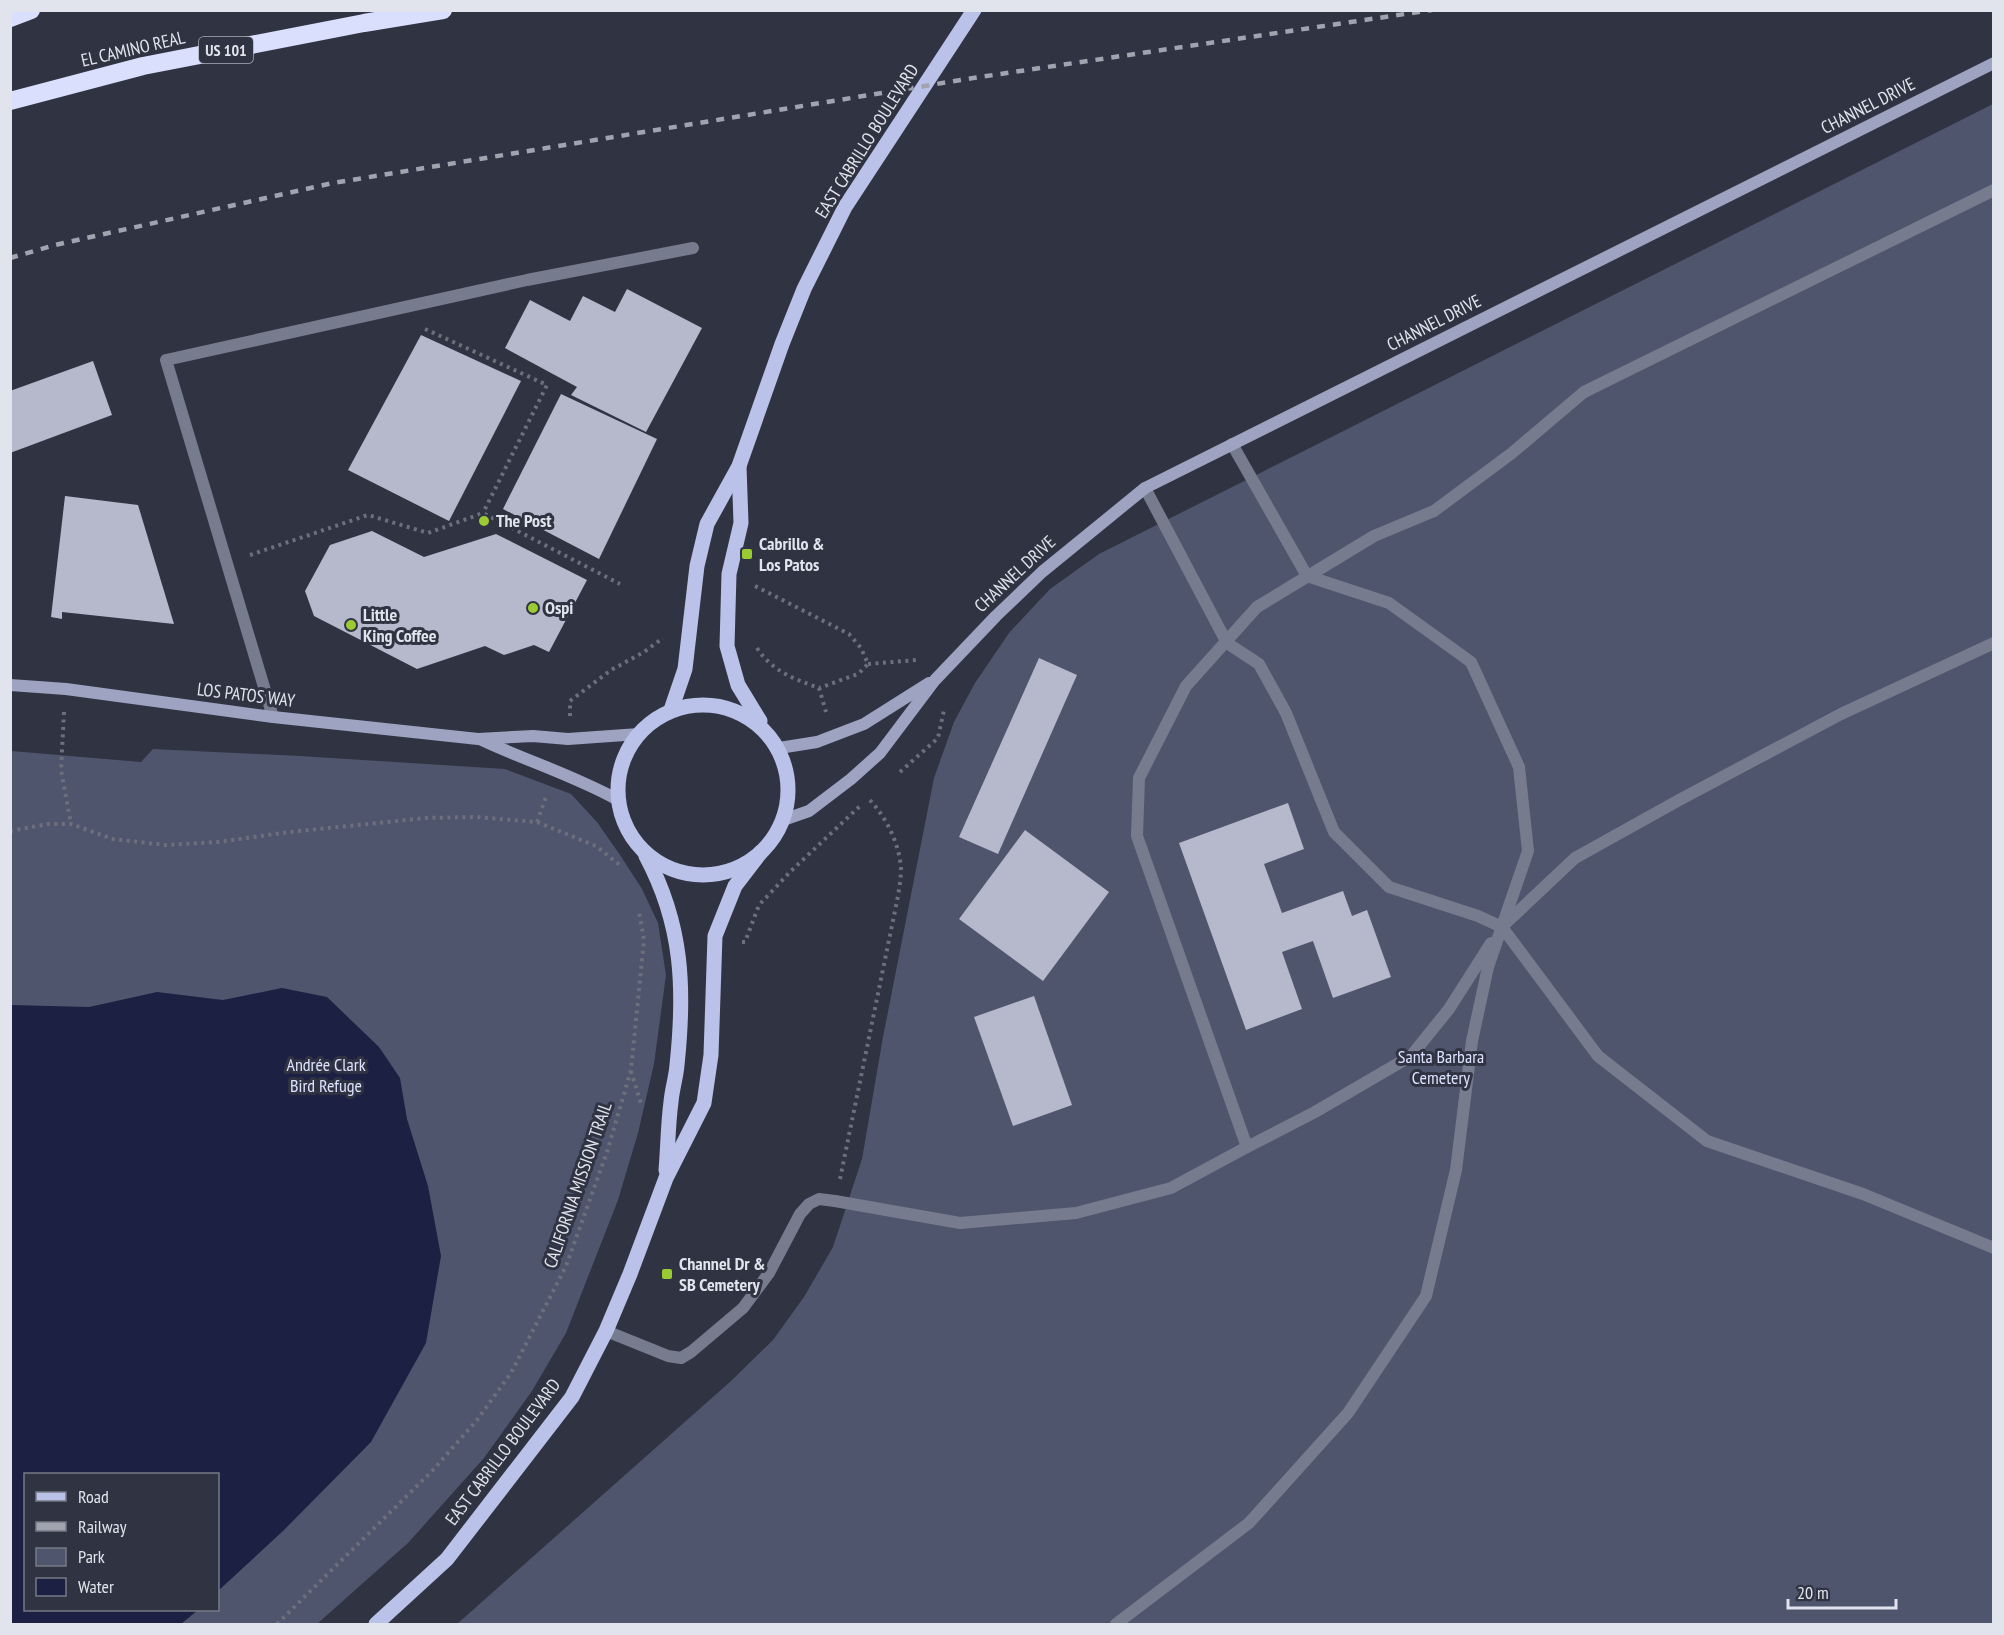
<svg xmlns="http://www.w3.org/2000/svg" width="2004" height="1635" viewBox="0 0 2004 1635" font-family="'PT Sans Narrow',sans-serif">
	<rect width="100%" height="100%" fill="#303342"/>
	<!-- green -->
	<g fill="#50556e" fill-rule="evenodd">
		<path d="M 1993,104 L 1993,1624 L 457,1624 L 731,1381 L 773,1340 L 804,1297 L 833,1247 L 862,1159 L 883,1037 L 934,778 L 954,722 L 975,683 L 1009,633 L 1050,589 L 1099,554 Z"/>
		<path d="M 153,749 L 300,756 L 505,769 L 571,794 L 597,822 L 620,855 L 642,889 L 658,923 L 666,975 L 654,1064 L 638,1133 L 618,1200 L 566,1333 L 532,1391 L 484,1458 L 408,1543 L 317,1624 L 11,1624 L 10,822 L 12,821 L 11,816 L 11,751 L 141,762 ZM 26,1474 L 218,1474 L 218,1610 L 26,1610 Z"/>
	</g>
	<!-- water -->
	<path fill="#1c2043" d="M 282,988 L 327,997 L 379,1047 L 400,1078 L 407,1119 L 428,1186 L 441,1256 L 426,1343 L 371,1442 L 283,1531 L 218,1591 L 218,1474 L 26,1474 L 26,1610 L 198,1610 L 181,1624 L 11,1624 L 11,1005 L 89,1007 L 157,992 L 223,1000 Z"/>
	<!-- building -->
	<g fill="#b5b9cb">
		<path d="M 627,289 L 702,328 L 646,432 L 571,395 L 577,387 L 505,348 L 530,300 L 570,321 L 583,296 L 615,312 Z"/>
		<path d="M 421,335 L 521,381 L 449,521 L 348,470 Z"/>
		<path d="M 93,361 L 112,415 L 10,453 L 10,391 Z"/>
		<path d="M 561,394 L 657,439 L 599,559 L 503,509 Z"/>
		<path d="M 65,496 L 138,505 L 174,624 L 62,612 L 62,619 L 51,617 Z"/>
		<path d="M 372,531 L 424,557 L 496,534 L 587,580 L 549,652 L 534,645 L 504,655 L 485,646 L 417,669 L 314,616 L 305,591 L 330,545 Z"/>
		<path d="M 1039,658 L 1077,675 L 998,854 L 959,837 Z"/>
		<path d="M 1288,803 L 1304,849 L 1264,864 L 1282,913 L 1343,891 L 1352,916 L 1367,910 L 1391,977 L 1333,998 L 1313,941 L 1282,952 L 1302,1009 L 1246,1030 L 1179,843 Z"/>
		<path d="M 1025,830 L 1109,892 L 1043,981 L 959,919 Z"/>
		<path d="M 1034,996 L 1072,1105 L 1013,1126 L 974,1017 Z"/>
	</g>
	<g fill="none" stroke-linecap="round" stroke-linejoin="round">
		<!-- path -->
		<g stroke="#6d6f7c" stroke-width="4" stroke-dasharray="3 4.5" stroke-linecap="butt">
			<path d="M 425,329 L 547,385 L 483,513"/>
			<path d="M 250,555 L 368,515 L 428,533 L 483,513 L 620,584"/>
			<path d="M 755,586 L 849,634 L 861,648 L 868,664 L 858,674 L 819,688"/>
			<path d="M 757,648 C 772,671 794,679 819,688 L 826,712"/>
			<path d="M 868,664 L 916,660"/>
			<path d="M 64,712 L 61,770 L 71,824"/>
			<path d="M 570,716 L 570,701 L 611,670 L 644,652 L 663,638"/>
			<path d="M 900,772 L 938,738 L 944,710"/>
			<path d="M 537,822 L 547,794"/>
			<path d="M 10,831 L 48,824 L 71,824 L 113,839 L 165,845 L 218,842 L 290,832 L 426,818 L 477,817 L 537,822 L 596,846 L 621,866"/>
			<path d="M 742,942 L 745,942 L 759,905 L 791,871 L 860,806"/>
			<path d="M 631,1071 L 642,1107"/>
			<path d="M 840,1179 L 897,901 C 899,890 901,879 901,868 C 899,842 885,815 867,797"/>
			<path d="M 277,1624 L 433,1470 L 477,1420 L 511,1373 L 566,1266 L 607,1152 L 631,1070 L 644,940 L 639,912"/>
		</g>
		<!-- lane -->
		<g stroke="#777b8e" stroke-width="12">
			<path d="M 1145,488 L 1227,643 L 1259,664 L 1286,713 L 1334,832 L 1389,887 L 1478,916 L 1502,927 L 1598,1056 L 1707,1141 L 1863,1194 L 1994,1248"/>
			<path d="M 273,717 L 166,360 L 527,280 L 693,248"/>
			<path d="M 1505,924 L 1575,858 L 1681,799 L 1841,714 L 1994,643"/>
			<path d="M 1247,1147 L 1315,1112 L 1411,1056 L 1449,1009 L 1491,943"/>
			<path d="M 835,1201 L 960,1223 L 1076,1213 L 1171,1188 L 1247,1147 L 1137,836 L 1139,778 L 1186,686 L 1257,607 L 1374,536 L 1434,511 L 1512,453 L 1584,392 L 1994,190"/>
			<path d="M 1116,1624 L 1249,1523 L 1348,1413 L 1426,1296 L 1456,1170 L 1472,1041 L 1488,967 L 1528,851 L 1519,767 L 1471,662 L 1389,603 L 1307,576 L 1232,444"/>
		</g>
		<!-- street -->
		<path stroke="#777b8e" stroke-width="12" d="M 606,1331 L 668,1356 L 681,1358 L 691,1352 L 743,1308 L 769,1273 L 800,1214 L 809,1204 L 819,1199 L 835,1201"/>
		<!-- secondary -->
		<g stroke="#9da3c1" stroke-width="12">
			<path d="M 10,685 L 66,689 L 273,717 L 478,739 L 533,736 L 568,739 L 639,734"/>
			<path d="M 482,740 C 527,761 575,776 618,800"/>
			<path d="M 779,748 L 817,742 L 864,724 L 929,683"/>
			<path d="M 783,820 L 809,811 L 851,779 L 880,753 L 935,680 L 996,616 L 1042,572 L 1145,488 L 1994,63"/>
		</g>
		<!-- primary -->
		<g stroke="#bac2e9" stroke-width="15">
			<path d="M 739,466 L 741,523 L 729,574 L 727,646 L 738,685 L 760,721"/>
			<circle cx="703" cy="790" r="85"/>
			<path d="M 671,710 L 685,669 L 697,566 L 707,524 L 739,466 L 782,344 L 804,289 L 845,207 L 974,10"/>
			<path d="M 646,856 C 683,925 685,989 677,1065 C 676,1078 672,1089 671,1102 C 668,1124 668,1147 666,1170"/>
			<path d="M 376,1624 L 447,1559 L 572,1397 L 606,1331 L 630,1274 L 666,1178 L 704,1103 L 711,1055 L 715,936 L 735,886 L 761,852"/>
		</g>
		<!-- highway -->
		<g stroke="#d9dffc" stroke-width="18">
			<path d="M 10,18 L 31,10"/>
			<path d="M 10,101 L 143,66 L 364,23 L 443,10"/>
		</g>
		<!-- rail -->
		<path stroke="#a1a4af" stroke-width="4.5" stroke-dasharray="8 8" stroke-linecap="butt" d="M 10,258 L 55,245 L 333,183 L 973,78 L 1432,10"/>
	</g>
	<!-- markers -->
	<g fill="#9bcb32" stroke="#303342" stroke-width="2">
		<circle cx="484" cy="521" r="6"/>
		<rect x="741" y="548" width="12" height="12" rx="3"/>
		<circle cx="533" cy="608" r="6"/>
		<circle cx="351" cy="625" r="6"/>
		<rect x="661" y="1268" width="12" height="12" rx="3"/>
	</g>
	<g text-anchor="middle" stroke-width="6" stroke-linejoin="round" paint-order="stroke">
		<!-- shield labels -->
		<rect fill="#303342" stroke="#adafba" stroke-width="1.5" x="199" y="37" width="54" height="26" rx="4.5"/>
		<g font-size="16" font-weight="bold" fill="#e2e4ed">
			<text x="226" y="56">US 101</text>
		</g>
		<!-- street labels -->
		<g font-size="18" fill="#e2e4ed" stroke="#303342">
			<text transform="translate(133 49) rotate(-13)" y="6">EL CAMINO REAL</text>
			<text transform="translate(1868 106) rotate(-27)" y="6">CHANNEL DRIVE</text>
			<text transform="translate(867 141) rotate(-58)" y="6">EAST CABRILLO BOULEVARD</text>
			<text transform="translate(1434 323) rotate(-27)" y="6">CHANNEL DRIVE</text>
			<text transform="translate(1015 574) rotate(-43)" y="6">CHANNEL DRIVE</text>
			<text transform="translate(246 695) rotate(7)" y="6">LOS PATOS WAY</text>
			<text transform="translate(578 1185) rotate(-71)" y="6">CALIFORNIA MISSION TRAIL</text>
			<text transform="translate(503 1452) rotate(-53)" y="6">EAST CABRILLO BOULEVARD</text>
		</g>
		<!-- poi labels -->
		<g font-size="18" font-weight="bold" fill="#e2e4ed" stroke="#303342" text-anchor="start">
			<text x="496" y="527">The Post</text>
			<text x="759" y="550">Cabrillo &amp;<tspan x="759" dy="21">Los Patos</tspan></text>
			<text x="545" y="614">Ospi</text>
			<text x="363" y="621">Little<tspan x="363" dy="21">King Coffee</tspan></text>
			<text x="679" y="1270">Channel Dr &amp;<tspan x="679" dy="21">SB Cemetery</tspan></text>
		</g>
		<!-- park labels -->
		<g font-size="18" fill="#dce3fe" stroke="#303342">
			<text x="1441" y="1063">Santa Barbara<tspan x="1441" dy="21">Cemetery</tspan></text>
			<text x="326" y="1071">Andrée Clark<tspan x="326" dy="21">Bird Refuge</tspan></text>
		</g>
	</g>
	<!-- border -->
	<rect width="2004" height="1635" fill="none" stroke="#e2e4ed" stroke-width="24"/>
	<!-- legend -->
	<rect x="24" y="1473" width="195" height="138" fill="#303342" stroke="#777a86" stroke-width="1.5"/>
	<rect x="36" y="1492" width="30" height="9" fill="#bac2e9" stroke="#777a86" stroke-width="1.5"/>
	<text x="78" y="1503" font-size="18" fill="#e2e4ed">Road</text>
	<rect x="36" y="1522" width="30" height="9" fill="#a1a4af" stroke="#777a86" stroke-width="1.5"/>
	<text x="78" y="1533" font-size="18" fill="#e2e4ed">Railway</text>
	<rect x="36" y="1548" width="30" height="18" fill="#50556e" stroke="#777a86" stroke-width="1.5"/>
	<text x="78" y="1563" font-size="18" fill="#e2e4ed">Park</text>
	<rect x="36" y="1578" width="30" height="18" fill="#1c2043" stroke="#777a86" stroke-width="1.5"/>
	<text x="78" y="1593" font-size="18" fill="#e2e4ed">Water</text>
	<!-- scale -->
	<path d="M1788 1599v9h108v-9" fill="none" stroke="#e2e4ed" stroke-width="3"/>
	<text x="1797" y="1599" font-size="18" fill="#e2e4ed" stroke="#303342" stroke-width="4.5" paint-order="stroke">20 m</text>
</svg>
